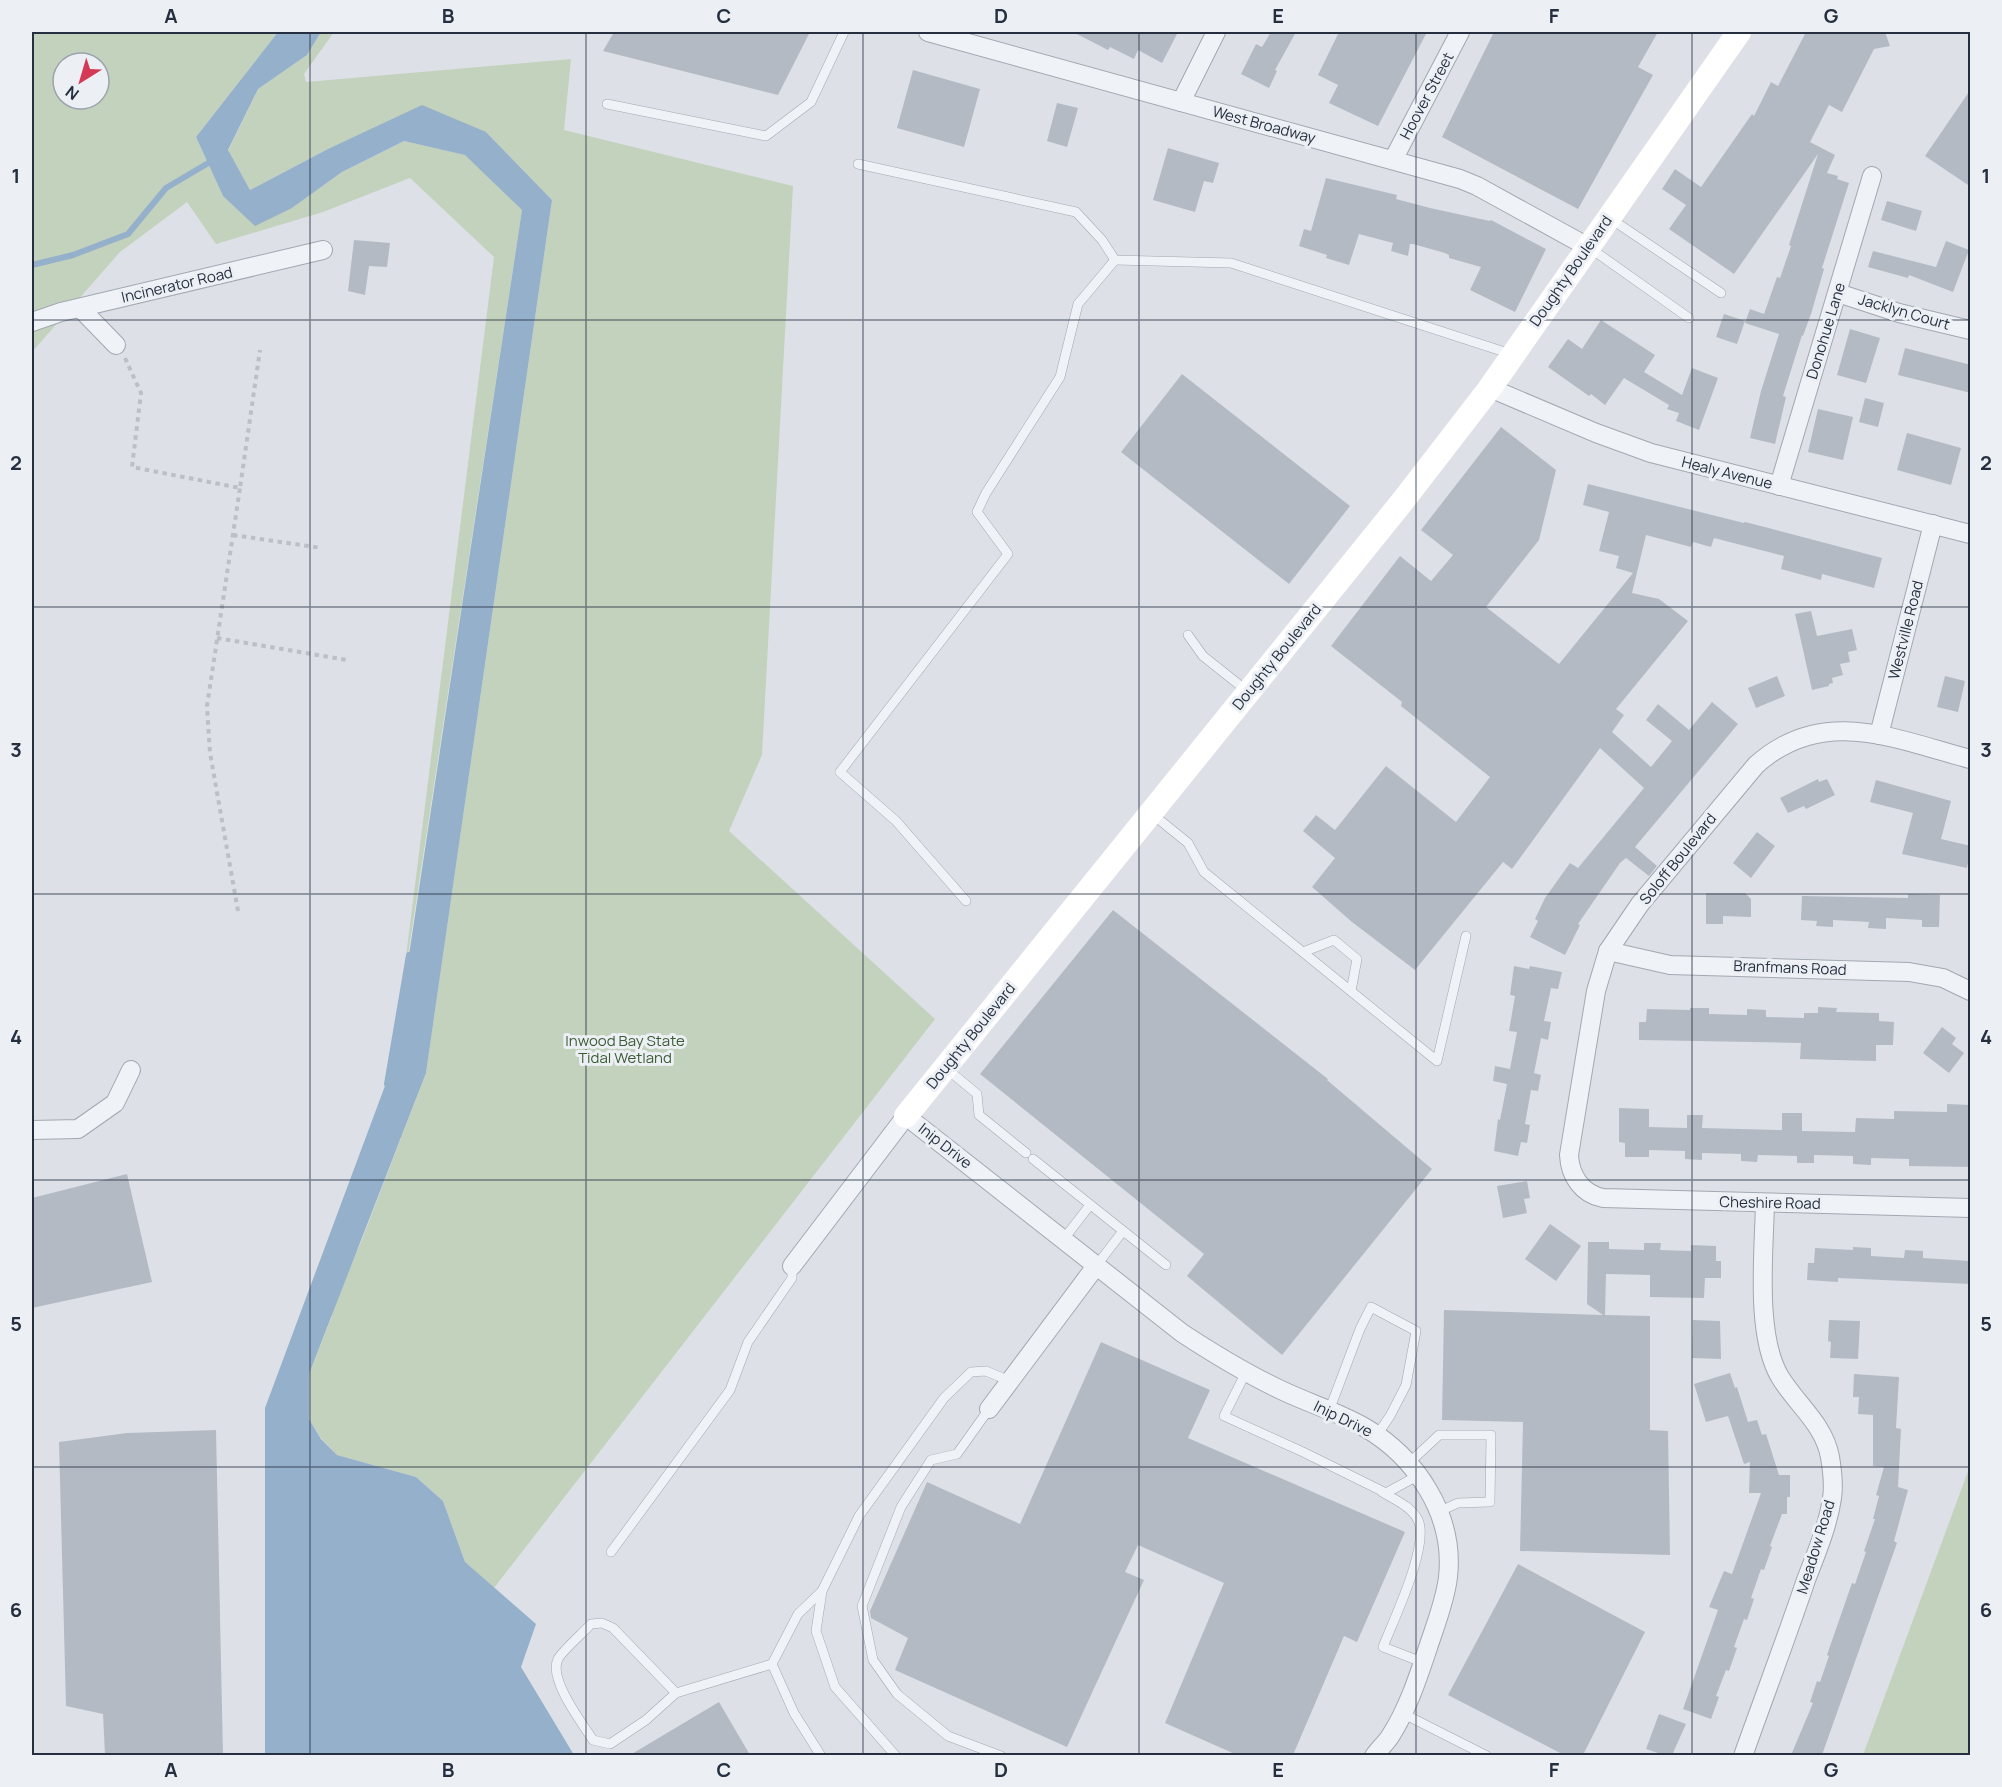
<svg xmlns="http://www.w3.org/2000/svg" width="2002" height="1787" viewBox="0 0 2002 1787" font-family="Manrope,sans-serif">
	<rect width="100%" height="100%" fill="#dde1e7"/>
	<!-- green -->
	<g fill="#c3d2bd" fill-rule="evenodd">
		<path d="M 33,32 L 278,32 L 196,137 L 223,196 L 292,208 L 342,172 L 404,141 L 466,155 L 522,210 L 398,1020 L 494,257 L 410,178 L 323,212 L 216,244 L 187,202 L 120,252 L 32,352 L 32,33 ZM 63,63 L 99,63 L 99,99 L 63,99 Z"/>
		<path d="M 321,32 L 334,32 L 304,74 L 306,82 L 571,59 L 564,130 L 793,186 L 762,755 L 729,831 L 935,1019 L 494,1588 L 465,1562 L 443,1501 L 416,1477 L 337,1455 L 321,1438 L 309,1419 L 309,1374 L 332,1316 L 328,1313 L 361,1242 L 426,1073 L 552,200 L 486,132 L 326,150 L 250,190 L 228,151 L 258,89 L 307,55 Z"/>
		<path d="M 1970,1466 L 1970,1755 L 1863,1755 Z"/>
	</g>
	<!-- water -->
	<path fill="#95b0ca" d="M 278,32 L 321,32 L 307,55 L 258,89 L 228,150 L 250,190 L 326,150 L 422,105 L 486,132 L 552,200 L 426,1073 L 309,1374 L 309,1419 L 321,1439 L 337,1455 L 416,1477 L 443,1501 L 465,1562 L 536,1624 L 521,1667 L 574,1755 L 265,1755 L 265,1408 L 392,1067 L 522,210 L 465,155 L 404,141 L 342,172 L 292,208 L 255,226 L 223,196 L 196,137 Z"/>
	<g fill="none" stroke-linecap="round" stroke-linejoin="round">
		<!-- stream -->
		<g stroke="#95b0ca" stroke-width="6">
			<path d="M 32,265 L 73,255 L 128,234 L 166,188 L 215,159"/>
			<path d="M 387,1084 L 409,955"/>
		</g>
	</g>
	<!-- building -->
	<g fill="#b4bac4">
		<path d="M 614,32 L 810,32 L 778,95 L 603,51 Z"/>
		<path d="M 1073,32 L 1178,32 L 1162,63 L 1138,50 L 1134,59 L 1110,47 L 1108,50 Z"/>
		<path d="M 1271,32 L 1296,32 L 1275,70 L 1277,71 L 1269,88 L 1241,74 L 1256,44 L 1262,47 Z"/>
		<path d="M 1339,32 L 1427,32 L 1378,126 L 1329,103 L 1338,85 L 1318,75 Z"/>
		<path d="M 1494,32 L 1658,32 L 1638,67 L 1653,75 L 1578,209 L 1442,137 Z"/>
		<path d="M 1806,32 L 1885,32 L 1890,46 L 1874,49 L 1842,112 L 1829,105 L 1810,142 L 1835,155 L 1827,173 L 1838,176 L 1837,179 L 1849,183 L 1822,268 L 1824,269 L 1811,314 L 1803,336 L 1802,335 L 1783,396 L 1786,397 L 1775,444 L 1750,438 L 1761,391 L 1779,334 L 1745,323 L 1750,309 L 1764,314 L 1777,277 L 1780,278 L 1791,246 L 1789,245 L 1818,154 L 1734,274 L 1669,229 L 1686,205 L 1662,189 L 1675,169 L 1701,187 L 1752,114 L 1754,116 L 1771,82 L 1778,86 Z"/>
		<path d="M 913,70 L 980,89 L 964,147 L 897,128 Z"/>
		<path d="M 1971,89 L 1971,187 L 1925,156 Z"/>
		<path d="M 1057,103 L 1078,108 L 1067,147 L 1047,141 Z"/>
		<path d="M 1168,148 L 1219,163 L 1213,183 L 1204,181 L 1195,212 L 1153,200 Z"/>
		<path d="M 1326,178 L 1397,195 L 1396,199 L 1430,208 L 1490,221 L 1491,220 L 1546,249 L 1515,312 L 1470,290 L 1481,267 L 1449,258 L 1449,255 L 1445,253 L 1413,244 L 1410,244 L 1408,256 L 1391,251 L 1393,243 L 1359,234 L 1349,265 L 1326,258 L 1327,255 L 1299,246 L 1304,229 L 1311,231 Z"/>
		<path d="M 1887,201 L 1922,211 L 1916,231 L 1881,220 Z"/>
		<path d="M 354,240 L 390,243 L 387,267 L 369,266 L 365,295 L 348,291 Z"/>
		<path d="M 1946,241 L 1969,250 L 1953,292 L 1909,275 L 1908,278 L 1868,267 L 1873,251 L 1936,267 Z"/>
		<path d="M 1724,314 L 1745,321 L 1737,344 L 1716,337 Z"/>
		<path d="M 1601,320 L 1655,355 L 1644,372 L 1682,395 L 1692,368 L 1718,378 L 1699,430 L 1676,421 L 1679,413 L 1667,409 L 1669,405 L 1624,378 L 1605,405 L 1591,394 L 1589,396 L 1548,367 L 1568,339 L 1582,349 Z"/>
		<path d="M 1850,329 L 1880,338 L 1866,383 L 1837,375 Z"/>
		<path d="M 1905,348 L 1971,365 L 1971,393 L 1898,375 Z"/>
		<path d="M 1182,374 L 1350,506 L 1289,584 L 1121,452 Z"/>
		<path d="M 1865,398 L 1884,403 L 1878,427 L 1859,422 Z"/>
		<path d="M 1818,409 L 1853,417 L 1843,460 L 1808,452 Z"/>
		<path d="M 1501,427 L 1556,470 L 1539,540 L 1486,607 L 1559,664 L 1633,573 L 1616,568 L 1619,556 L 1599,551 L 1609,512 L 1583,505 L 1588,484 L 1744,523 L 1745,522 L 1757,525 L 1882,558 L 1874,588 L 1822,574 L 1821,580 L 1781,569 L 1784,556 L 1714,538 L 1711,547 L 1693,542 L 1691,547 L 1646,535 L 1632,593 L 1659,599 L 1688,621 L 1616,709 L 1624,715 L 1612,732 L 1651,767 L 1672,741 L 1646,720 L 1658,704 L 1689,730 L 1712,702 L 1738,724 L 1635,847 L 1657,866 L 1649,876 L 1626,858 L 1620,863 L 1578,924 L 1580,925 L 1565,955 L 1530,937 L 1538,921 L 1535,919 L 1545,898 L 1570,863 L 1578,868 L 1644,788 L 1600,748 L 1512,869 L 1503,862 L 1415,970 L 1352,922 L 1312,887 L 1335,858 L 1303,831 L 1316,815 L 1335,830 L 1386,766 L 1456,822 L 1490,777 L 1401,706 L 1402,702 L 1331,646 L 1400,556 L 1431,581 L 1453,555 L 1421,530 Z"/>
		<path d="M 1907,433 L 1961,448 L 1951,485 L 1897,470 Z"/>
		<path d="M 1811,611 L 1817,636 L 1852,629 L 1857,650 L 1848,652 L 1850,662 L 1840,664 L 1843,675 L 1832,678 L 1833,683 L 1829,684 L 1829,686 L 1812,690 L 1795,614 Z"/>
		<path d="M 1777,676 L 1785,696 L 1756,708 L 1748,688 Z"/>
		<path d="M 1945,676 L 1965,681 L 1958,712 L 1937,707 Z"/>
		<path d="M 1818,779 L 1819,782 L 1827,779 L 1835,795 L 1806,809 L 1804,806 L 1788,813 L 1780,798 Z"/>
		<path d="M 1876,780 L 1951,801 L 1941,839 L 1971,846 L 1967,868 L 1902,854 L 1913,813 L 1870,802 Z"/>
		<path d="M 1757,832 L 1775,846 L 1751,878 L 1733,863 Z"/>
		<path d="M 1706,893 L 1745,893 L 1751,899 L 1751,917 L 1723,916 L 1723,924 L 1706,924 Z"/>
		<path d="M 1908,894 L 1940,895 L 1939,927 L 1922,927 L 1922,920 L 1886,918 L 1886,929 L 1868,928 L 1869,922 L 1833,920 L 1833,927 L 1816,926 L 1817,921 L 1801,920 L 1802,896 L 1908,898 Z"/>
		<path d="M 1113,910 L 1328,1079 L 1327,1080 L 1432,1169 L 1282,1355 L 1187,1276 L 1204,1254 L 980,1074 Z"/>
		<path d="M 1514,966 L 1529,969 L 1530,966 L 1562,972 L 1558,989 L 1551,988 L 1544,1021 L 1551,1022 L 1548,1040 L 1541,1038 L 1534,1073 L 1541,1075 L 1538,1091 L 1531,1090 L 1525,1124 L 1530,1125 L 1527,1143 L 1521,1142 L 1518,1156 L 1494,1151 L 1498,1119 L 1500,1120 L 1507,1084 L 1493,1081 L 1495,1066 L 1510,1069 L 1517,1032 L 1509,1031 L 1515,996 L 1510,995 Z"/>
		<path d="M 1818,1007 L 1837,1008 L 1836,1012 L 1879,1013 L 1879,1021 L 1894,1022 L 1893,1045 L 1876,1045 L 1876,1061 L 1836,1060 L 1800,1059 L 1801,1043 L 1639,1040 L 1639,1022 L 1646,1022 L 1647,1009 L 1690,1010 L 1690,1008 L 1709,1008 L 1709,1014 L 1747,1015 L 1747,1009 L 1766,1010 L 1766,1017 L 1804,1018 L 1804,1013 L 1818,1013 Z"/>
		<path d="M 1942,1027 L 1956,1038 L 1952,1044 L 1964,1053 L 1949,1073 L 1923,1053 Z"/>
		<path d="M 1947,1104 L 1971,1105 L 1971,1167 L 1909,1166 L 1909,1159 L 1871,1158 L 1871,1165 L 1853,1164 L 1853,1156 L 1814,1155 L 1814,1163 L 1797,1163 L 1797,1156 L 1758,1155 L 1757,1162 L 1741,1161 L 1741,1154 L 1702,1153 L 1702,1160 L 1685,1159 L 1685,1151 L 1649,1150 L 1649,1157 L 1625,1157 L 1625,1143 L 1619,1142 L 1619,1108 L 1649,1109 L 1649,1127 L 1687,1128 L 1687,1115 L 1703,1115 L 1702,1128 L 1782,1130 L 1782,1113 L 1802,1113 L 1802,1131 L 1855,1132 L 1856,1118 L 1894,1119 L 1894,1111 L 1947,1112 Z"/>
		<path d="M 127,1174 L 152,1282 L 32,1308 L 32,1198 Z"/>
		<path d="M 1527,1181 L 1530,1198 L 1524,1199 L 1527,1213 L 1503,1218 L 1497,1186 Z"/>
		<path d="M 1550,1224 L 1581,1246 L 1556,1281 L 1525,1259 Z"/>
		<path d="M 1588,1242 L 1609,1242 L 1609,1249 L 1644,1250 L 1644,1243 L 1661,1243 L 1660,1250 L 1691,1251 L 1691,1245 L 1716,1246 L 1716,1261 L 1721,1261 L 1721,1278 L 1705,1278 L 1704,1298 L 1650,1297 L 1650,1275 L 1606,1274 L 1605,1315 L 1650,1316 L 1650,1430 L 1668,1431 L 1670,1555 L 1520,1551 L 1523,1422 L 1442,1420 L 1444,1310 L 1603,1315 L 1587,1304 Z"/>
		<path d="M 1853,1247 L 1871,1248 L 1871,1256 L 1904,1258 L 1905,1250 L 1923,1251 L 1923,1258 L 1971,1261 L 1971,1284 L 1838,1278 L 1838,1282 L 1807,1280 L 1808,1263 L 1814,1263 L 1815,1248 L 1853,1250 Z"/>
		<path d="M 1693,1320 L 1720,1321 L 1721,1359 L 1692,1358 Z"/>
		<path d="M 1829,1320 L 1860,1321 L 1858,1359 L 1830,1358 L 1831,1342 L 1828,1341 Z"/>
		<path d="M 1101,1342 L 1210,1390 L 1188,1438 L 1405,1532 L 1357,1642 L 1344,1636 L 1293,1755 L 1237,1755 L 1165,1723 L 1224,1583 L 1138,1545 L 1125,1572 L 1144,1580 L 1067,1747 L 895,1670 L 908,1638 L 871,1618 L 870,1611 L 927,1482 L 1020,1524 Z"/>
		<path d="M 1730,1373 L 1735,1388 L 1737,1387 L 1748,1422 L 1757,1420 L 1762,1435 L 1766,1434 L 1779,1475 L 1790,1475 L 1790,1497 L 1787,1497 L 1787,1514 L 1782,1514 L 1770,1546 L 1772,1547 L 1764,1570 L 1761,1569 L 1751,1598 L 1754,1599 L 1747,1620 L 1744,1619 L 1734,1647 L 1737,1648 L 1729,1671 L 1726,1670 L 1716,1696 L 1719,1697 L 1711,1719 L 1683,1709 L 1718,1610 L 1709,1607 L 1724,1571 L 1732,1574 L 1761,1493 L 1749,1493 L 1750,1462 L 1744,1464 L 1728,1416 L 1706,1422 L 1694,1384 Z"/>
		<path d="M 1854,1374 L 1899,1377 L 1896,1428 L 1901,1429 L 1898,1487 L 1908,1490 L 1894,1541 L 1897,1543 L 1822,1755 L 1791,1755 L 1813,1703 L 1810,1702 L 1817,1681 L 1820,1682 L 1829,1656 L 1827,1655 L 1852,1583 L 1855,1584 L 1866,1552 L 1864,1551 L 1875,1519 L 1873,1519 L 1879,1496 L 1876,1495 L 1884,1467 L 1873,1466 L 1873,1415 L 1858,1414 L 1859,1397 L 1853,1397 Z"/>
		<path d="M 216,1430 L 223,1755 L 105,1755 L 103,1714 L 66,1706 L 59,1442 L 127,1433 Z"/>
		<path d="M 1518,1564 L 1645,1632 L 1583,1755 L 1564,1755 L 1448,1695 Z"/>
		<path d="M 719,1702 L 750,1755 L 630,1755 Z"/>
		<path d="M 1659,1714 L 1686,1724 L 1672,1755 L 1664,1755 L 1646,1749 Z"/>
	</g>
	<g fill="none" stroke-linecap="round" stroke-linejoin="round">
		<!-- lane casing -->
		<g stroke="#a2a8b1" stroke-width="10">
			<g id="lane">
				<path d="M 607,104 L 766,136 L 811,102 L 844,32"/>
				<path d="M 858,164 L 1076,212 L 1102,240 L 1115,260 L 1231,263 L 1511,354"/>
				<path d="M 1611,219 L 1721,293"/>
				<path d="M 1590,248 L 1689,318"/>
				<path d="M 1188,635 L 1203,656 L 1247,691"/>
				<path d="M 1151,813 L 1188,843 L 1204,872 L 1437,1061 L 1466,936"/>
				<path d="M 966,901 L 896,821 L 840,772 L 1008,554 L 977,512 L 986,493 L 1060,377 L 1078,304 L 1115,260"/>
				<path d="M 1303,952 L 1334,940 L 1357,959 L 1351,991"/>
				<path d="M 947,1069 L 977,1094 L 979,1115 L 1026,1153"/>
				<path d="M 1033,1159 L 1166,1265"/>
				<path d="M 1063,1240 L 1090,1205"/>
				<path d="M 1096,1266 L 1123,1231"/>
				<path d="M 1246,1372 L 1224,1416 L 1303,1452 L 1386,1493 L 1419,1475"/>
				<path d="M 989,1409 L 957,1454 L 931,1460 L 901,1507 L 862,1606 L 873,1660 L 897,1694 L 948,1736 L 1001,1756"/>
				<path d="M 1329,1411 L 1360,1329 L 1371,1307 L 1416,1331 L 1406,1385 L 1390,1416 L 1377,1435"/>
				<path d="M 1409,1463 L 1439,1435 L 1491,1435 L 1490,1502 L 1458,1503 L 1438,1512"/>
				<path d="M 1382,1492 C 1395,1500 1411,1506 1418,1520 C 1430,1545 1393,1621 1383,1647 L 1422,1662"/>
				<path d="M 611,1552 L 730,1390 L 748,1342 L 792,1278 L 792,1266"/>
				<path d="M 676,1693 L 613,1628 L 602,1623 L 591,1624 C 584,1632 562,1651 558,1659 C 548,1679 582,1723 593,1740 L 610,1744 L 646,1720 L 676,1693 L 772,1664"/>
				<path d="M 1402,1713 L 1487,1756"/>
				<path d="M 821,1756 L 794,1713 L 772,1664 L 798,1614 L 822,1591"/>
				<path d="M 896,1756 L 835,1687 L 816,1631 L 822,1591 L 859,1516 L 944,1398 L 971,1372 L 986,1371 L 1010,1381"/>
			</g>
		</g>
		<!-- street casing -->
		<g stroke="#a2a8b1" stroke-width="20">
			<g id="street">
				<path d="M 928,32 L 1460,179 L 1477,186 L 1588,247"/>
				<path d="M 1181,102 L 1216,32"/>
				<path d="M 1393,160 L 1460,32"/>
				<path d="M 1838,293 L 1899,313 L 1970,330"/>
				<path d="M 80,308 L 116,345"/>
				<path d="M 32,322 L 61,312 L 323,250"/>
				<path d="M 1490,388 L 1596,433 L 1651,453 L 1970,534"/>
				<path d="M 1779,486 L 1872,176"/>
				<path d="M 1879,735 L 1933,524"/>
				<path d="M 1970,759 C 1894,739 1823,705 1756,765 L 1640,904 L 1608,951 L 1596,991 L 1569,1155 C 1570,1176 1582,1194 1603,1198 L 1970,1208"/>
				<path d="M 1608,951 L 1670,965 L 1909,972 L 1943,978 L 1970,991"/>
				<path d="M 32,1130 L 78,1129 L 115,1103 L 131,1070"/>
				<path d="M 792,1266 L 906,1116 L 1182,1333 C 1214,1354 1247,1374 1281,1390 C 1308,1403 1338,1412 1364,1427 C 1416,1457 1455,1515 1448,1577 C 1446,1595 1440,1612 1434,1630 C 1422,1664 1411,1704 1391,1735 C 1387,1742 1379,1749 1374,1756"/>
				<path d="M 989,1409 L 1096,1266"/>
				<path d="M 1743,1756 C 1764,1697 1786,1639 1806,1580 C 1816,1554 1828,1526 1832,1498 C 1834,1486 1832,1469 1830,1457 C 1824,1424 1797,1405 1780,1377 C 1755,1335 1764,1252 1765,1203"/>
			</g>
		</g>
		<!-- path -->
		<g stroke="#bbbfc6" stroke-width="4" stroke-dasharray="4.5 4.5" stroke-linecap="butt">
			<path d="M 125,358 L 141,393 L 132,467 L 240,488 L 260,350"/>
			<path d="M 233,535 L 322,548"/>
			<path d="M 217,638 L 347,660"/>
			<path d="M 238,911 L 210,753 L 207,706 L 240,488"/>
		</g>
		<!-- lane -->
		<use href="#lane" stroke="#eff2f6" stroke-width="9"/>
		<!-- street -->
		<use href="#street" stroke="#eff2f6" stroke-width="18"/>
		<!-- secondary -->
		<path stroke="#fff" stroke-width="24" d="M 906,1116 L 1402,502 L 1490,388 L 1739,32"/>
	</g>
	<!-- grid -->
	<path fill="none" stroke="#262f3f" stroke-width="1.5" stroke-opacity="0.55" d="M 310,32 L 310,1756M 586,32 L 586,1756M 863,32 L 863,1756M 1139,32 L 1139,1756M 1416,32 L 1416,1756M 1692,32 L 1692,1756M 32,320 L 1970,320M 32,607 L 1970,607M 32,894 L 1970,894M 32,1180 L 1970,1180M 32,1467 L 1970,1467"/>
	<g text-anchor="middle" stroke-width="6" stroke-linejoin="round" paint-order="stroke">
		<!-- street labels -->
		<g font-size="15" fill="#262f3f" stroke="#ecf0f5">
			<text transform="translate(1427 96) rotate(-62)" y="5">Hoover Street</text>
			<text transform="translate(1264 125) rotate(15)" y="5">West Broadway</text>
			<text transform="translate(1571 271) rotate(-55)" y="5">Doughty Boulevard</text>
			<text transform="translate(177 285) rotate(-13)" y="5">Incinerator Road</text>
			<text transform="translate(1904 312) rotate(16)" y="5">Jacklyn Court</text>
			<text transform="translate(1826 331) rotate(-73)" y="5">Donohue Lane</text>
			<text transform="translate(1727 473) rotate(14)" y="5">Healy Avenue</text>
			<text transform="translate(1906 630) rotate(-76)" y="5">Westville Road</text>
			<text transform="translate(1277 657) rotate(-51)" y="5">Doughty Boulevard</text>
			<text transform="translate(1678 859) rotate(-51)" y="5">Soloff Boulevard</text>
			<text transform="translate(1790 968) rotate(2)" y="5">Branfmans Road</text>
			<text transform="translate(971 1036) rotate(-51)" y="5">Doughty Boulevard</text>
			<text transform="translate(945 1146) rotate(38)" y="5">Inip Drive</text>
			<text transform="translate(1770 1203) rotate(1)" y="5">Cheshire Road</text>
			<text transform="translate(1343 1419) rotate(26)" y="5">Inip Drive</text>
			<text transform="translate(1816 1547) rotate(-73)" y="5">Meadow Road</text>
		</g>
		<!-- park labels -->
		<g font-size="15" fill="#3b5b32" stroke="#ecf0f5">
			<text x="625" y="1046">Inwood Bay State<tspan x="625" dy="17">Tidal Wetland</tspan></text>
		</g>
	</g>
	<!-- border -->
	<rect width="2002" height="1787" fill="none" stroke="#ecf0f5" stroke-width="66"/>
	<!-- north arrow -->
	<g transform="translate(81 81) rotate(217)"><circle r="28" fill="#ecf0f5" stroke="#9da3ac" stroke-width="1.5"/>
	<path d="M0-4.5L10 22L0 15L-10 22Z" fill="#d43a56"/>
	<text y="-9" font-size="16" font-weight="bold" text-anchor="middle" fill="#262f3f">N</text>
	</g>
	<rect x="33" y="33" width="1936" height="1721" fill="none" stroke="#262f3f" stroke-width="2"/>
	<g font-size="20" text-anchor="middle" font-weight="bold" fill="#262f3f">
		<text x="171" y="23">A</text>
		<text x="448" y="23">B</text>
		<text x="724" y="23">C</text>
		<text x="1001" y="23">D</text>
		<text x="1278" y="23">E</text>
		<text x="1554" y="23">F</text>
		<text x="1831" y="23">G</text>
		<text x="16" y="183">1</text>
		<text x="1986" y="183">1</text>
		<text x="16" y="470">2</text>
		<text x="1986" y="470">2</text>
		<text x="16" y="757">3</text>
		<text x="1986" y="757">3</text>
		<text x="16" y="1044">4</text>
		<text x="1986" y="1044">4</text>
		<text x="16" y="1331">5</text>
		<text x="1986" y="1331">5</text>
		<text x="16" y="1617">6</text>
		<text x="1986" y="1617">6</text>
		<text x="171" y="1777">A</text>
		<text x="448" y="1777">B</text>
		<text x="724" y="1777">C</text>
		<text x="1001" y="1777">D</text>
		<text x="1278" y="1777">E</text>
		<text x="1554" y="1777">F</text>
		<text x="1831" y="1777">G</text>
	</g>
</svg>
